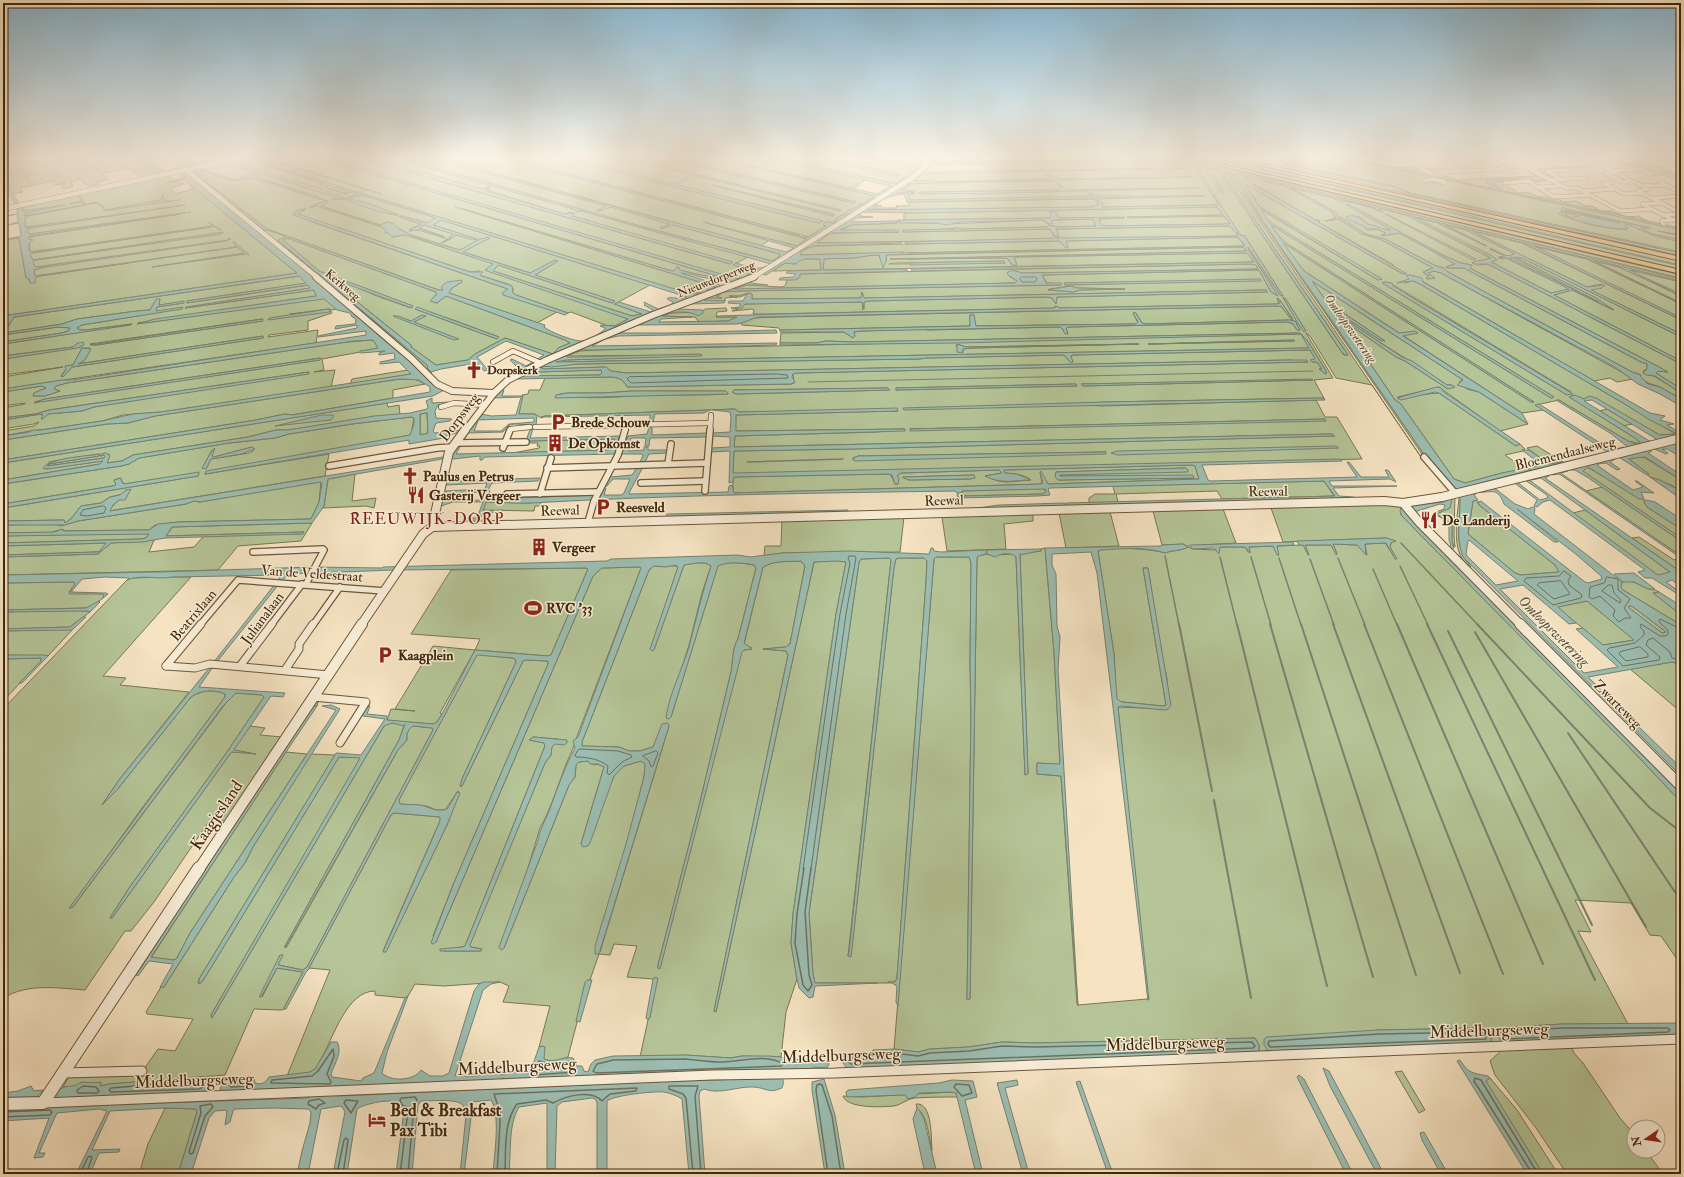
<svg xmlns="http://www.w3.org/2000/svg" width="1684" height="1177" viewBox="0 0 1684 1177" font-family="'IM FELL Double Pica',serif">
	<rect width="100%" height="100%" fill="#f5e3c2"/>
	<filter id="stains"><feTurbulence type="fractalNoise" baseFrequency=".005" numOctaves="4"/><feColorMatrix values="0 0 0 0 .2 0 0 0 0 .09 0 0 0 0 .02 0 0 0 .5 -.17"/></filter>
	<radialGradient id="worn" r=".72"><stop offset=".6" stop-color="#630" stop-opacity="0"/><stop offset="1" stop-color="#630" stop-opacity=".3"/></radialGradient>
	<!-- green -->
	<g fill="#b5c598" stroke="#7b7651" fill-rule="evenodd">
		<path d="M 3,157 L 10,157 L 22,175 L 30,183 L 12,157 L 83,157 L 102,174 L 85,157 L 111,157 L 127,168 L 104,173 L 104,174 L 103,174 L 108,179 L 98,182 L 99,184 L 88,186 L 78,178 L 79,180 L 70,182 L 73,186 L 64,189 L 61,185 L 65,183 L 55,185 L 53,181 L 20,188 L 23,192 L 13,194 L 3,177 L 3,163 L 13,178 L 14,177 L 3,161 Z"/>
		<path d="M 113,157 L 135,157 L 161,175 L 142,178 Z"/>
		<path d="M 169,157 L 188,157 L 192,159 L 195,158 L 194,157 L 231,157 L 212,161 L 194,159 L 198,163 C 186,169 180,163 169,157 Z"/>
		<path d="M 249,157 C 263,154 338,181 358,187 L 362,189 L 362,191 L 367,190 L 382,194 L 283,163 C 297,158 310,153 324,160 C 332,164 336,166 345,166 L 717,276 C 705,280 686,268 672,271 L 463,209 L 716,287 L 707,290 L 707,292 L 705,293 L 687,293 L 269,165 L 267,165 L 325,184 L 314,188 L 232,162 L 244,159 L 266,164 L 248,158 Z"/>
		<path d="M 318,157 L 335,157 L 348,160 L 340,157 L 356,157 L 730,264 L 572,216 L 572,212 L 564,214 L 486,190 L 490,187 L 481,189 L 367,157 L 388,157 L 395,158 L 574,209 L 576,211 L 582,211 L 748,257 L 737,263 L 736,263 L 753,271 L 745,277 L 735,279 Z"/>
		<path d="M 397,157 L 428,157 L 607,206 L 597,211 L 611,207 L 667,222 L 671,225 L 674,225 L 780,254 L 779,257 L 772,261 L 644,227 Z"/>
		<path d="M 435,157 L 495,157 L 506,159 L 807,239 L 797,246 L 714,225 L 769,240 L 761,246 Z"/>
		<path d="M 504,157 L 556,157 L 819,223 L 823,221 L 677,185 L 687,179 L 685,178 L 674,184 L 565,157 L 620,157 L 780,196 L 748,187 L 624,157 L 658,157 L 849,202 L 856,202 L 666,157 L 711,157 L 875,196 L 864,204 L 859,204 L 859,206 C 851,211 842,215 835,220 L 835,223 L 827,222 L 823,224 L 826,226 L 809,237 ZM 713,185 L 834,214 L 834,215 L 832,216 Z"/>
		<path d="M 714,157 L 763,157 L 865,180 L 853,189 Z"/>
		<path d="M 769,157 L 809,157 L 898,176 L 898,174 L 819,157 L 867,157 L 911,166 L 914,165 L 872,157 L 900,157 L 909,159 L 912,157 L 910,157 L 919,157 L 919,165 L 917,166 L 917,168 L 905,176 L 896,184 Z"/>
		<path d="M 977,157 L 1155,157 L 1168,160 L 931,162 L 933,160 L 974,159 L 978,158 Z"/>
		<path d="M 1159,157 L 1176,157 L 1214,165 L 1681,275 L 1681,278 L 1633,267 L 1681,279 L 1681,281 L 1227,172 L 1225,173 L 1228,174 L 1423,460 L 1372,385 L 1336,378 L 1310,336 L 1306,333 L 1333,378 L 1314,380 L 1325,400 L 1323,398 L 1105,402 L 1078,404 L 1100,406 L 1316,400 L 1325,417 L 1337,417 L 1362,459 L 733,474 L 734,451 L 853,449 L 1334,436 L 1332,434 L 734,447 L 735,436 L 877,432 L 904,429 L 735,431 L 736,415 L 737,415 L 898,411 L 739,412 L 735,409 L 545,416 L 541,418 L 535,414 L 519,414 L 522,395 L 528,394 L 529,390 L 540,390 L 545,378 L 611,377 C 618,377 624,380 627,387 L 791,384 L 794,383 L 793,374 L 796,373 L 1308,362 L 1290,360 L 626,373 L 611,371 L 605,367 L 544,369 L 540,367 L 578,364 L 919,359 L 926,358 L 1064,355 L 1070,362 L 1072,355 L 1310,350 L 1316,359 L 1311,360 L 1312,362 L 1317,362 L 1322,369 L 1319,369 L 1326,374 L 1326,371 L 1307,340 L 1300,333 L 852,342 L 826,341 L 817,343 L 780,343 L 781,333 L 844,332 L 853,338 L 854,332 L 861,331 L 923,329 L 928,330 L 1059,327 L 1062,328 L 1065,333 L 1068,334 L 1066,328 L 1069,327 L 1288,322 L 1293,324 L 1297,330 L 1300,330 L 1296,323 L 1299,323 L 1306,331 L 1285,298 L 1283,298 L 1298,322 L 1289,320 L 1145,324 L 1142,323 L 1136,313 L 1133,313 L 1138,323 L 1136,324 L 975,326 L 974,315 L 970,315 L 970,326 L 780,330 L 779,328 L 742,325 L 741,323 L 753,318 L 779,317 L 1281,306 L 1291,319 L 1293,319 L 1279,299 L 1277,298 L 1279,304 L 1060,308 L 1055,306 L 1055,308 L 769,314 L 753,314 L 754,310 L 752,309 L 732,311 L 738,309 L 745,304 L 862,302 L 864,309 L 864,302 L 868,301 L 1048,297 L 1052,298 L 1056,304 L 1057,297 L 1265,292 L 1266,290 L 864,298 L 862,292 L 861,298 L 756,299 L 752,299 L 752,294 L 749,293 L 739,296 L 729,296 L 738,297 L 725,298 L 725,301 L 703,301 L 709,298 L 722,298 L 716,297 L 724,292 L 737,291 L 1061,285 L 1062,284 L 1047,283 L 1042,275 L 1256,270 L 1259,270 L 1271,292 L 1278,296 L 1248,249 L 1248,247 L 1280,295 L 1283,296 L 1244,235 L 1243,236 L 1238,234 L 1237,236 L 816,243 L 829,234 L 833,233 L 899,232 L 839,230 L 852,225 L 897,223 L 897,221 L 899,220 L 899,222 L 944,224 L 1043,220 L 1048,224 L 1052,223 L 1051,221 L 1053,220 L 1093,219 L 1096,226 L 1057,227 L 1049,225 L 1047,227 L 962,229 L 957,228 L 903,232 L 1050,229 L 1054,236 L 1058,237 L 1055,229 L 1230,226 L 1236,233 L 1239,233 L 1213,194 L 1212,194 L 1218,204 L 1217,205 L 1102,207 L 1102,203 L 1097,200 L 1099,204 L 1092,207 L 868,210 L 875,208 L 897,208 L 896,206 L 909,206 L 909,202 L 1093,199 L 1205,196 L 909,200 L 908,195 L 914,194 L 914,193 L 897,193 L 914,192 L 902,190 L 909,186 L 908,184 L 932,183 L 931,181 L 913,181 L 922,174 L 1186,168 L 992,171 L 985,164 L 1173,160 L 1193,164 L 1207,188 L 1212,191 L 1195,165 L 1204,167 L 1221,192 L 1224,192 L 1208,168 L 1219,171 L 1341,351 L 1344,355 L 1348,355 L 1222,172 L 1220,170 ZM 1048,173 L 1054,179 L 1057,179 L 1192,177 L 1062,180 L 1059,185 L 1055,181 L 935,183 L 934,182 L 1048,179 L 1050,179 L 1046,174 ZM 1060,186 L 1065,190 L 1199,188 L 920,194 L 920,192 L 1060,190 ZM 1261,280 L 1065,285 L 1065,283 ZM 1070,286 L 1077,288 L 1125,289 L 1080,290 L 1073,292 L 1048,290 L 1049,289 ZM 1312,380 L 1083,386 L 1081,384 ZM 1076,384 L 1077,386 L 1074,386 L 896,390 L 896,388 ZM 888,388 L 889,390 L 736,394 L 732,392 L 734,390 ZM 632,391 L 726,391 L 728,394 C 702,396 675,394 648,395 C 616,397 589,400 556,395 L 567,393 L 604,393 ZM 1325,419 L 1326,420 L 910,429 ZM 1106,452 L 853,460 L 853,458 L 858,456 Z"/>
		<path d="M 1192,157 L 1222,157 L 1681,260 L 1681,265 L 1225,161 L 1681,266 L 1681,270 Z"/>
		<path d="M 1266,157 L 1352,157 L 1392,165 L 1412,165 L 1433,176 L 1433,173 L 1423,169 L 1441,168 C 1446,171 1451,168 1455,171 L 1443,172 L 1448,176 L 1442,177 L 1450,177 L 1455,180 L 1535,176 L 1520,165 L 1549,180 L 1531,183 L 1528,181 L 1502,182 L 1518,193 L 1527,192 L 1538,197 L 1546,197 L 1552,200 L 1557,200 L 1554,197 L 1555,197 L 1563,202 L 1576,201 L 1585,206 L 1592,206 L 1601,211 L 1611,211 L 1627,217 L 1638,216 L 1647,221 L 1503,191 L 1492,183 L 1498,181 L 1540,180 L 1539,177 L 1486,180 L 1487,183 L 1495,189 L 1423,174 L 1432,177 L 1423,179 L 1422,181 L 1430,184 L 1428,181 L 1442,183 L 1434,182 L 1432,183 L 1444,185 L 1447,182 L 1446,181 L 1447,180 L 1681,230 L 1681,235 L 1658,231 L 1681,236 L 1681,240 L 1658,235 L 1681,241 L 1681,251 L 1673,251 L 1410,193 L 1401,189 L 1406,192 L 1422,196 L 1675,252 L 1681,252 L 1681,256 L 1302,170 L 1282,165 ZM 1562,208 L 1646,227 L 1640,228 L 1648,232 L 1627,224 L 1624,224 L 1628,228 L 1627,229 C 1607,230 1577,222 1559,214 L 1560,212 L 1562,211 L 1577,215 L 1565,213 L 1565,215 L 1572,218 L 1582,215 L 1620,223 L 1561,209 Z"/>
		<path d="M 1643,161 L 1645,162 L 1624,163 L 1631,165 L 1649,163 L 1681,177 L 1681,180 L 1674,179 L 1665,175 L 1653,175 L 1647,170 C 1649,168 1663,174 1671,174 L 1654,166 L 1632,166 L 1618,162 Z"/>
		<path d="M 227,163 L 336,197 L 333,200 C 348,194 380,215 398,215 C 373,203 343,201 318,188 L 329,185 L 349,192 L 345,193 L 325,187 L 326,188 L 345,194 L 353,192 L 359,194 L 351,196 L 352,198 L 362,195 L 436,218 L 427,223 L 402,216 L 400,217 L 421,224 L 409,230 L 419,230 L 444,238 L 443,236 L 419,228 L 424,225 L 454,234 L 443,242 L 443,243 L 456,235 L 476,239 L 433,225 L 441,220 L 650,285 L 615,304 L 642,314 L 632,316 L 493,271 L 498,265 L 612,303 L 615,301 L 535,275 L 558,261 L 555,260 L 531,273 L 463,252 L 478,242 L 460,250 L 408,234 L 388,222 L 380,225 L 321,206 L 328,202 L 314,195 L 255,177 L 258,174 L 257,173 L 235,180 L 200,169 Z"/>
		<path d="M 197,169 L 232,181 L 252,178 L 323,200 L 325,201 L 311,206 L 317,206 L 382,227 L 386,231 L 385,232 L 388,233 L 392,237 L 404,235 L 412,237 L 494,264 L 485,270 L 605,310 L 628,319 L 615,326 L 608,326 L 571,312 L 568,313 L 516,295 L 513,293 L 513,288 L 508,284 L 482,276 L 480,275 L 480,271 L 470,272 L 298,214 L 305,209 L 298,210 L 293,214 L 309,221 L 508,289 L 508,290 L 502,294 L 557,312 L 537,323 L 449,293 L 452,288 L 462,282 L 443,290 L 439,290 L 267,229 L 205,181 L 207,181 L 203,180 L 264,230 L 268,230 L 285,236 L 285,237 L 278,241 L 427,365 L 429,371 L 431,372 L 432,382 L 273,242 L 185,172 L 191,171 L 203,175 L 192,170 Z"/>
		<path d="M 1230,174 L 1236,176 L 1262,220 L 1426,457 L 1424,457 C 1360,363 1294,269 1230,174 Z"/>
		<path d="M 1246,176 L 1285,186 L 1330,210 L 1336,218 L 1325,221 L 1339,219 L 1362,234 L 1382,240 L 1433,268 L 1425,271 L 1424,273 L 1430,277 L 1426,278 L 1427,279 L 1435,278 L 1427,273 L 1434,271 L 1441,273 L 1627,375 L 1633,379 L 1617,382 L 1610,378 L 1594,381 L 1422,281 L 1412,276 L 1404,283 L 1413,281 L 1420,284 L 1676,434 L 1660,435 L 1592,397 L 1584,399 L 1578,397 L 1570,397 L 1635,438 L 1641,444 L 1628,441 L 1559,400 L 1536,405 L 1543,410 L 1522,413 L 1304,271 L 1282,242 L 1531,402 L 1534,402 L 1289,245 L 1281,239 L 1270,224 L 1551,398 L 1554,397 L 1268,221 L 1260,209 L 1378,280 L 1259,206 L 1245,184 L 1403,274 L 1392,264 L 1318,222 L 1319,220 L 1315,220 L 1242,177 ZM 1385,282 L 1390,283 L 1571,392 L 1567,395 L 1383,283 Z"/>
		<path d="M 158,177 C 172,187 173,179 184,184 L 170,188 L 175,194 L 193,189 L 191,187 L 192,186 L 297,273 L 3,316 L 3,240 L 19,238 L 26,278 L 29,279 L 30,283 L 36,277 L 40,276 L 128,263 L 36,276 L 34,276 L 34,270 L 49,266 L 35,267 L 33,262 L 35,260 L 159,242 L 33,260 L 30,255 L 33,253 L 211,227 L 30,252 L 29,237 L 181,214 L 33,234 L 28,234 L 27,229 L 54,224 L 25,227 L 24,218 L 27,216 L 24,216 L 24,214 L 35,210 L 23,211 L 22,207 L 77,194 L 84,205 L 79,194 Z"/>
		<path d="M 1291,188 L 1370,207 L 1381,212 L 1377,208 L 1406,215 L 1491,258 L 1472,263 L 1477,265 L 1488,264 L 1681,364 L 1681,389 L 1656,373 L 1658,371 L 1667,372 L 1659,367 L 1483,275 L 1470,268 L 1472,265 L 1461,263 L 1447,257 L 1347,204 L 1391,230 C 1384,231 1375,225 1367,224 L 1364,220 L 1357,216 L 1356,223 L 1363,225 L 1368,230 L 1377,229 L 1386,233 L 1381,235 L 1383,236 L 1399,233 L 1445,258 L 1455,264 L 1446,267 L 1448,268 L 1464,268 L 1641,362 L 1647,364 L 1647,369 L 1643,371 L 1648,375 L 1654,376 L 1681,393 L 1681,399 L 1660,387 L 1648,383 L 1642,379 L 1639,374 L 1632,372 L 1448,272 L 1444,268 L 1436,266 L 1385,239 L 1366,234 L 1336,215 L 1336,212 Z"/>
		<path d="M 1217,207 L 1223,215 L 1127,217 L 1224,216 L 1230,224 L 1102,226 L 1099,219 L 1124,218 L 1059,218 L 1055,211 L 1050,211 L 1051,218 L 904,220 L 904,213 Z"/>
		<path d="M 1413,217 L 1438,223 L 1486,246 L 1444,224 L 1466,230 L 1515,254 L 1507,256 L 1490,249 L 1505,256 L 1499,257 L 1502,259 L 1506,258 L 1570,289 L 1551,293 L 1491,262 L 1496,259 L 1492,256 Z"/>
		<path d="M 1472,231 L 1522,243 L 1681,320 L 1681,334 L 1591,290 L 1591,289 L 1602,288 L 1602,284 L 1587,287 Z"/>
		<path d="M 1238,237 L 1245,246 L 800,255 L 802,252 L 801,251 L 813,246 L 1059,241 L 1068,247 L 1066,241 Z"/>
		<path d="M 287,238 L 436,292 L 437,293 L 431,301 L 437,303 L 446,296 L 565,340 L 570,343 L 558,348 L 553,354 L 505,338 L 475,354 L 468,360 L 436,365 L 411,347 L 411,345 L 325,276 L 326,275 L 382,298 L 411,308 L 413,306 L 319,271 L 283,240 ZM 415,309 L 453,320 L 499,337 L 497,339 Z"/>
		<path d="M 1532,246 L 1587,259 L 1681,304 L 1681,318 Z"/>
		<path d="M 1241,247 L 1244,248 L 1247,251 L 890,259 L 1006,258 L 1008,259 L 1012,265 L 1017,265 L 1014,257 L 1245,253 L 1248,253 L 1254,262 L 823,270 L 824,259 C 833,258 843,259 853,258 C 862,257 869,255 879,255 L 880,259 L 886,262 L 886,255 L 887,255 ZM 1004,261 L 1005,263 L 889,264 L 896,263 Z"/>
		<path d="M 1512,257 L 1599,302 L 1508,258 Z"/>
		<path d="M 1514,257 L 1522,258 L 1681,337 L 1681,361 L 1554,295 L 1572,290 L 1613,310 L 1596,298 Z"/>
		<path d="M 803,259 L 820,259 L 821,270 L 773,271 L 785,263 L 796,264 L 799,260 Z"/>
		<path d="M 1592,260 L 1619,267 L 1681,296 L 1681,303 Z"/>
		<path d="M 1250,264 L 1256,265 L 1258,269 L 1021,273 L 1016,271 L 1008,272 L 1009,276 L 1017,281 L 1015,283 L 745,289 L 741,290 L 734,289 L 747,285 L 781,287 L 785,286 L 787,280 L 798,279 L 799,274 Z"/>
		<path d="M 1630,270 L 1681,282 L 1681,294 L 1630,271 Z"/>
		<path d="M 300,276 L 307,283 L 187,301 L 187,303 L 309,285 L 311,288 L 185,308 L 314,290 L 316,296 L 138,323 L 151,322 L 324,298 L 337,309 L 331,310 L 329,309 L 290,314 L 331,311 L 332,313 L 308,321 L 308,330 L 269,335 L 268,337 L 318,330 L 316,343 L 3,389 L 3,377 L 63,367 L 3,375 L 3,359 L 81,347 L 78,343 L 73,347 L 3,356 L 3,344 L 132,324 L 86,330 L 80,330 L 77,328 L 82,325 L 154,313 L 157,307 L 184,303 L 184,302 L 159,305 L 160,299 L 150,310 L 137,311 L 77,319 L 62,324 L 4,333 L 14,317 ZM 262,319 L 262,321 L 96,345 L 90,344 ZM 263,336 L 263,338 L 72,367 L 64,376 L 61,376 L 66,369 L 66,366 L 73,365 L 82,348 L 90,348 L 85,360 L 77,364 Z"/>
		<path d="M 1312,281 L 1463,380 L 1459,382 L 1467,389 L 1479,392 L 1528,424 L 1500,431 L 1439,387 L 1398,397 L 1439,393 L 1516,446 L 1520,444 L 1525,449 L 1522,450 L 1523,451 L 1505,455 L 1525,469 L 1502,473 L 1465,483 L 1454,479 L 1401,404 L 1395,400 L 1341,321 L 1344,321 L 1396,357 L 1405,361 L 1448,389 L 1452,385 L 1447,385 L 1334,313 L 1329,307 L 1380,340 L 1385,341 L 1327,302 Z"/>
		<path d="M 726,308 L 727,311 L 717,312 L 716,317 L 738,317 L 728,321 L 699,322 L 695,317 L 692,317 L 661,316 L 672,313 L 702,312 L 705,309 Z"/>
		<path d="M 58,327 L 70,328 L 68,331 L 62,333 L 3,342 L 3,335 Z"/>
		<path d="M 1301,334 L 1310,348 L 556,362 L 566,360 L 702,355 L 566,356 L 580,351 L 595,350 ZM 1294,340 L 1294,341 L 1149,344 ZM 957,344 L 966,347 L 1139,344 L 972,348 L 963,349 L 963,353 L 956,346 Z"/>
		<path d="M 373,340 L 378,347 L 377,349 L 322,359 L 324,370 L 314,372 L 335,370 L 331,387 L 161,412 L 123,415 L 102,421 L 41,430 C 38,429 10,435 3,436 L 3,431 L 34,426 L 39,422 L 34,424 L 3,429 L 3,420 L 41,414 L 44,418 L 48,414 L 82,411 L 94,407 L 309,372 L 49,410 L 36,414 L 3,418 L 3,408 L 25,404 L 25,403 L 3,406 L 3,392 L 42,386 L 46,388 L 34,393 L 33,396 L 45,396 L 60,391 L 54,389 L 56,386 L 67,383 L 347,342 ZM 320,358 L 320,360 L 35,402 L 45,399 Z"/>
		<path d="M 408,370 L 411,374 L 350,384 L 352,379 Z"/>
		<path d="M 601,370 L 602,373 L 600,375 L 522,376 L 537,372 Z"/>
		<path d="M 400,379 L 415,379 L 425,384 L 393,390 L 393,398 L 292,415 L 285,414 L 256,420 L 3,460 L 3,440 L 107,424 L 128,423 L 155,416 Z"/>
		<path d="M 387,403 L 388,407 L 399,405 L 400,415 L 374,417 L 288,430 L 276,430 L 248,437 L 133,455 L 122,461 L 107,463 L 109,454 L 100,456 L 104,455 L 106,457 L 104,458 L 47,466 L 49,464 L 99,456 L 99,454 L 54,461 L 49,462 L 45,469 L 103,461 L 100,464 L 3,480 L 3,463 Z"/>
		<path d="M 1607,409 L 1632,424 L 1623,426 L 1599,411 Z"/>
		<path d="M 427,413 L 428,433 L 420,435 L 420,414 Z"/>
		<path d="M 411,417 L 414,418 L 411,435 L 205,474 L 329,454 L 325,476 L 109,511 C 113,503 120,501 123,494 L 110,497 L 101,503 L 81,506 L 71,519 L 65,523 L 64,520 L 3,521 L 3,508 L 198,476 L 199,473 L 124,484 L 120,478 L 114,480 L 116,485 L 113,486 L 3,504 L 3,484 L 121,466 L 129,464 L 139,458 L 229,443 L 275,438 L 289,434 L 352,424 ZM 252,447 L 253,451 L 249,453 L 211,459 L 206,469 L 203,467 L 212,450 L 212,456 L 214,457 Z"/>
		<path d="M 615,439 L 612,449 L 610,450 L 513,453 L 539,448 L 540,446 L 537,446 L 538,443 L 527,443 L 528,441 Z"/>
		<path d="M 1537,446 L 1563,462 L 1549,464 L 1527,448 Z"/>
		<path d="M 1642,456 L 1681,480 L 1681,491 L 1671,485 L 1650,477 L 1629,459 Z"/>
		<path d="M 1192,465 L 1195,466 L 1199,479 L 1050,484 L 1048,484 L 1040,472 L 1042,484 L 733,493 L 733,477 L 888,474 L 891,475 L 895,484 L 898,484 L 897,476 L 901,473 L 1000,470 L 1002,473 L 985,476 L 998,481 L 1007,482 L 1031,480 C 1024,474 1014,474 1005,473 L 1004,470 ZM 1186,468 L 1188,470 L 1060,475 L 1060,476 L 1194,478 L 1058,480 L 1056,472 ZM 974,475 L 975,478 L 970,479 L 909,480 L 903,477 Z"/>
		<path d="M 1587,467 L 1645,500 L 1644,502 L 1647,507 L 1681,529 L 1681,538 L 1585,473 L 1583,471 Z"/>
		<path d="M 355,474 L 352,501 L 376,498 L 374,508 L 366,506 L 323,508 L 324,506 L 328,479 Z"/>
		<path d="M 321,481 L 319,502 L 311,519 L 179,522 L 155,525 L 149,530 L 141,530 L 63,531 L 59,530 L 49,533 L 3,533 L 3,525 L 56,524 L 60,526 L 78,521 L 186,504 L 194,501 L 200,502 Z"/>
		<path d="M 1324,481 L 1334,496 L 1222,499 L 1217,491 L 1116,494 L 1118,502 L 1089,503 L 1089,498 L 1095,494 L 1115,494 L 1113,486 Z"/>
		<path d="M 1602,487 L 1681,541 L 1681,556 L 1586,491 Z"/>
		<path d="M 1043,488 L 1046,492 L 1043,494 L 964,496 L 962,491 Z"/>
		<path d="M 1460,494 C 1462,521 1451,545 1471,567 C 1450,557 1457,518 1459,498 L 1457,495 Z"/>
		<path d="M 1455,496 L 1454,535 L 1455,547 L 1452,542 L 1452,524 L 1436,514 L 1450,508 L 1452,498 Z"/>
		<path d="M 1476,500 L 1479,505 L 1555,565 L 1560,572 L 1521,575 L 1515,573 L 1468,534 L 1473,501 Z"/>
		<path d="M 541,501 L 540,506 L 535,506 L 534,511 L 482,510 L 486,502 L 531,503 Z"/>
		<path d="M 1396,503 L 1405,509 L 1400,513 L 1402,516 L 1629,747 L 1681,802 L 1681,965 L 1661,936 L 1650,935 L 1631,903 L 1575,900 L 1591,932 L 1578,931 L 1628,1024 L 1562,1024 L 1497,1028 L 1499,1038 L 1503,1043 L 1491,1043 C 1492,1035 1489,1031 1482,1028 L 1378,1030 L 1259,1052 L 1259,1045 L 1255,1038 L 1035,1043 L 1002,1042 L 969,1047 L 930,1049 L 918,1052 L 894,1049 L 934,559 L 936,557 L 969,557 L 971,563 L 970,663 L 971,712 L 967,999 L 970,999 L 977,558 L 978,556 L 987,554 L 994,555 L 1013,554 L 1016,557 L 1025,775 L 1028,773 L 1020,554 L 1041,551 L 1041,549 L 1045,548 L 1054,652 L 1060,765 L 1037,763 L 1037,774 L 1061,776 L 1077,1004 L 1078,1005 L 1147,999 L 1148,1000 L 1118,707 L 1168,709 L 1167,678 L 1161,652 L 1148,568 L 1143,568 L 1166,705 L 1163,706 L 1122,702 L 1116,700 L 1114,654 L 1098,551 C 1109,546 1153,549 1165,553 C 1172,550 1182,551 1188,547 L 1193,549 L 1216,550 L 1220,547 L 1243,547 L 1246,548 L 1248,552 L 1250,552 L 1249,547 L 1273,546 L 1278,555 L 1277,546 L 1303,545 L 1309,555 L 1305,545 L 1331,545 L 1337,554 L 1333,544 L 1357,545 L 1367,555 L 1365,544 L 1385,543 L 1396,559 L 1390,547 L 1391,543 L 1395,541 L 1386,538 L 1283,542 L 1271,508 L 1395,504 L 1262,508 L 1264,508 L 1262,508 L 1261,506 Z"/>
		<path d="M 1202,509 L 1223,509 L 1236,543 L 1187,546 L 1183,544 L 1162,545 L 1153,511 Z"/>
		<path d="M 1585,510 L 1670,572 L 1659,576 L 1573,513 Z"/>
		<path d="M 1110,512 L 1119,546 L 1066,548 L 1059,513 Z"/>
		<path d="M 1033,514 L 1033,521 L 1004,524 L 1006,549 L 947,551 L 942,517 Z"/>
		<path d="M 904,517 L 900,552 L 782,553 L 764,556 L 765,546 L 781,546 L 782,520 Z"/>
		<path d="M 312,523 L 301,541 L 238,546 L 218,570 L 3,575 L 3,557 L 98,554 L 111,543 L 154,540 L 149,552 L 194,547 L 204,536 L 302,534 L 304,532 L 165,536 L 170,531 L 172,527 Z"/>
		<path d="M 130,533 L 149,534 L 146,538 L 141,539 L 3,543 L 3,536 Z"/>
		<path d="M 1639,537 L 1674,560 L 1681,558 L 1681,572 L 1632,538 Z"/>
		<path d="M 107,543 L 99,552 L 96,552 L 3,555 L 3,546 Z"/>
		<path d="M 889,558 L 891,560 L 848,956 L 851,956 L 894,567 L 896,559 L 899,558 L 924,558 L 927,561 L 926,582 L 897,978 L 895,982 L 888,982 L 888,983 L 815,983 L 813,974 L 809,913 L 859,562 L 861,559 Z"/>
		<path d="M 836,560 L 846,562 L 836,614 L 793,914 L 791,943 L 797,979 L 786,1012 L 781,1057 L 742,1056 L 731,1058 L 685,1055 L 640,1057 L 648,1020 L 650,1017 L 656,977 L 653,979 L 627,977 L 637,946 L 614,944 L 610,955 L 599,954 L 590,980 L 588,980 L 568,1057 L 555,1062 L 543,1059 L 543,1046 L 539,1047 L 550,1006 L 503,1002 L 509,986 L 500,982 L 444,986 L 415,984 L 408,996 L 405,998 L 375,995 L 375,991 C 347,991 334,1036 322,1057 C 320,1061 317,1067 314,1070 C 307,1075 295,1075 287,1076 L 330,970 L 309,968 L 391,815 L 394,813 L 441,817 L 440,821 L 383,951 L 384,952 L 386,951 L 447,825 L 459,793 L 458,791 L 445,810 L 436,810 L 427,806 L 399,804 L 399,800 L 477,654 L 512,658 L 515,659 L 516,662 L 462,779 L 460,786 L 462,786 L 523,661 L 525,660 L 548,661 L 548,664 L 453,885 L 433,936 L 436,942 L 593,576 L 602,568 L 640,567 L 641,568 L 576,739 C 574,748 570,754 567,762 C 558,784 552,807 540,828 L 504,948 L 569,785 L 575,777 L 576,765 L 579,762 L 588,761 L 594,765 L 598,764 L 604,767 L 581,844 L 605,797 L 614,776 L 624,766 L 641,761 L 646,764 L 644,777 L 600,952 L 669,726 L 659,734 L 653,747 L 640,751 L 629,751 L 619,747 L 582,746 L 582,742 L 649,570 L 654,566 C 662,568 671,564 678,567 L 651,649 L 652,651 L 654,649 L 684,565 C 693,564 704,560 711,566 L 702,593 L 689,645 L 667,715 L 671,717 L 718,565 C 729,561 743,563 754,565 L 756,568 L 738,639 C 732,649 733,661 731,672 L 699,806 L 658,965 L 658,968 L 660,968 L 741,652 L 744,650 L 751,649 L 752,648 L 744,644 L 763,567 C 774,560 789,562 801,561 L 805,566 L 790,644 L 786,647 L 763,649 L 786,651 L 788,655 L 714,1011 L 716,1012 L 814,562 ZM 533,737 L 558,739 L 551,747 L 551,755 L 545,763 L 469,945 L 471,947 L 482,949 L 481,951 L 444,951 L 465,946 L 545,746 L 544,743 L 530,740 Z"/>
		<path d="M 586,568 L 588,569 L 551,655 L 548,656 L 475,650 L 440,713 L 442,714 L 437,722 L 433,724 L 407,722 L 404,726 L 399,740 L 285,946 L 286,948 L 398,750 L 407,740 C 406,735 407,729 413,726 L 432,728 L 433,730 L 307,967 L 303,970 L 278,965 L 280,955 L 262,997 L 277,968 L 303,972 L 284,1008 L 285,1009 L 281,1010 L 254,1009 L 225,1075 L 109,1084 L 100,1086 L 101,1083 L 100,1082 L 94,1084 L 82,1082 L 75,1087 L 63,1087 L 69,1076 L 141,1073 L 158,1049 L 175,1051 L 193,1019 L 147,1014 L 146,1012 L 161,987 L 164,987 L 234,877 L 245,863 L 253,847 L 310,755 L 312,754 L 335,755 L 199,979 L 198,983 L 202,982 L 212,966 L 339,757 L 359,757 L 361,758 L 211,1015 L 212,1018 L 384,726 L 389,723 L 402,724 L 406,722 L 387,720 L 391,709 L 415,711 L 395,709 L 433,646 L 475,650 L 480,639 L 411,634 L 451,570 Z"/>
		<path d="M 164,577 L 191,577 L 103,676 L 126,678 L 120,685 L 189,692 L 119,780 L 102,805 L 117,790 L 191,697 C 201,690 214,689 225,694 L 225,697 L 177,762 L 145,804 L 70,908 L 73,907 L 232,695 L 236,693 L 262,695 L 264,697 L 227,752 L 129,888 L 110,918 L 112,918 L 230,754 L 232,752 L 250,753 L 233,750 L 250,726 L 265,728 L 260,735 L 282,737 L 226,821 L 210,820 L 154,902 L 131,931 L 125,931 L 85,990 C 57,988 28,983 3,998 L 3,709 L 127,580 L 132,578 Z"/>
		<path d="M 1629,581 C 1639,583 1642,587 1649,589 C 1653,590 1654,589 1659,592 L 1654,593 L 1681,615 L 1681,625 L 1623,590 L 1621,588 L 1622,582 Z"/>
		<path d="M 74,582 L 75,584 L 69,592 L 102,594 L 104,594 L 103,598 L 91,607 L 86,608 L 3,610 L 3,583 Z"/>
		<path d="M 1587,601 L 1635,640 L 1603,645 L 1557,607 Z"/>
		<path d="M 1630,606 L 1632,606 L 1666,632 L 1662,633 L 1627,607 Z"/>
		<path d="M 55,610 L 87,611 L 90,612 L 70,627 L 3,629 L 3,612 Z"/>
		<path d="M 73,629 L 48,656 L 3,655 L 3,631 Z"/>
		<path d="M 41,658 L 41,661 L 3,701 L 3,695 L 5,693 L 3,693 L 3,659 Z"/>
		<path d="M 1672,662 L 1681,664 L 1681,712 L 1630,669 Z"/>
		<path d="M 318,702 L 317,706 L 314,706 L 311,709 L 147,959 L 142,959 L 315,703 Z"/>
		<path d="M 286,752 L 307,754 L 190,933 L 177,958 L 174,960 L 151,958 Z"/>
		<path d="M 1572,1048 L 1574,1053 L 1583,1063 L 1620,1118 L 1634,1134 L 1634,1151 L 1646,1151 L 1663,1174 L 1567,1174 L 1536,1128 L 1495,1075 L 1490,1061 L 1502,1050 Z"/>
		<path d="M 1402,1071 L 1425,1110 L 1419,1113 L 1395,1072 Z"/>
		<path d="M 1490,1078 L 1517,1110 L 1558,1174 L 1543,1174 L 1485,1081 Z"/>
		<path d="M 952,1092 L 956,1093 L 958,1097 C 943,1097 929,1097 914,1098 C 907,1099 901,1105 894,1106 C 883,1107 847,1109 843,1096 L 863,1097 Z"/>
		<path d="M 916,1104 C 933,1102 931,1140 932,1151 C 929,1138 928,1116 917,1108 Z"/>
		<path d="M 165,1108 L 196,1109 L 197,1112 L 178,1174 L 139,1174 L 148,1144 Z"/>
	</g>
	<!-- water -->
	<g fill="#9cbeb2" stroke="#78826f" fill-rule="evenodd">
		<path d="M 135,157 L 144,157 L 166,172 L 178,167 L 163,157 C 179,157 177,169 198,164 L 193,160 C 199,158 206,161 213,160 C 223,160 232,157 243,157 L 185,172 L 273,242 L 384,340 L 444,390 L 433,396 L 3,463 L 3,460 L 256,420 L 285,414 L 292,415 L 430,392 L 430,387 L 419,380 L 400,379 L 155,416 L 128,423 L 107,424 L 3,440 L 3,436 L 29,432 L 33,430 L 41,430 L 102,421 L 133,414 L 161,412 L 411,374 L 399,362 L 380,364 L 380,362 L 395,359 L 394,353 L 379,355 L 379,353 L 385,351 L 361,353 L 360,351 L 378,348 L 373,340 L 354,341 L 67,383 L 56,386 L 54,389 L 60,391 L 45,396 L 33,396 L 34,393 L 46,388 L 42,386 L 3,392 L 3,389 L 62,380 L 72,380 L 366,335 L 366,331 L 318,337 L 318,336 L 357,328 L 357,325 L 335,329 L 336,326 L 354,324 L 356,323 L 355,318 L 352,317 L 350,313 L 337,310 L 324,299 L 137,324 L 155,319 L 316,296 L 314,290 L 185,308 L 186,307 L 310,288 L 308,285 L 187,303 L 187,301 L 306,283 L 299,276 L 14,317 L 4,333 L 62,324 L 77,319 L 137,311 L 150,310 L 156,299 L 160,299 L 159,305 L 184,301 L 184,303 L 157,307 L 156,311 L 183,307 L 182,309 L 82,325 L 77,328 L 80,330 L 86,330 L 132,324 L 131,325 L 3,344 L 3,342 L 62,333 L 68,331 L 70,328 L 58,327 L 3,335 L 3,325 L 7,318 L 3,319 L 3,316 L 297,273 L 184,180 L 171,182 L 163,176 L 167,175 L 174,180 L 184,178 L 184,176 L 178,172 L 161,175 Z"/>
		<path d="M 249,157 L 248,158 L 267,164 L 244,159 L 232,162 L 314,187 L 324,184 L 267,165 L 269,165 L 691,294 L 705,293 L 707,292 L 706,291 L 716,287 L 455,207 L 672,271 L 675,270 L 677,267 L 679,267 L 679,269 C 683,272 712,278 717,276 L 345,166 C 333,166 323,160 311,157 L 318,157 L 339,162 L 738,279 L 745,277 L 753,271 L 733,265 L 736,263 C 750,267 757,272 771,264 L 582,211 L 576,211 L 574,209 L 388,157 L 397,157 L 644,227 L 772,261 L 779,257 L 780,254 L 674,225 L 661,229 L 660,228 L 670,224 L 611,207 L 599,211 L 596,211 L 606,206 L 428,157 L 435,157 L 608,205 L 786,252 L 794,248 L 703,222 L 797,246 L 807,239 L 800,237 L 809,237 L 826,226 L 823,225 L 825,222 L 835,223 L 835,220 L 840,216 L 846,214 L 848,211 L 859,206 L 859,204 L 864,204 L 875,196 L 711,157 L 877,194 L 891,186 L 763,157 L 786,160 L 896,184 L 917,169 L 917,166 L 919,164 L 919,157 L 925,157 L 925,163 L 921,171 L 766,269 L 519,371 L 520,370 L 510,360 L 512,359 L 526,366 L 544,355 L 506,341 L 477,357 L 488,370 L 484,371 L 477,363 L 441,369 L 431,372 L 428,369 L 427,365 L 278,240 L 285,237 L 285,236 L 268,230 L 264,230 L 202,180 L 208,180 L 205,181 L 267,229 L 438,290 L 443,290 L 441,287 L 447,282 L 462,280 L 462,282 L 452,288 L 449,293 L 545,325 L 544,327 C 550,332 575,342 583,341 C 591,340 599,334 605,329 L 605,328 L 600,326 L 602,325 L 615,326 L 628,319 L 490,272 L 485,270 L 493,264 L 412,237 L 404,235 L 392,237 L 388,233 L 385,233 L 386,231 L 382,227 L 317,206 L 309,208 L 325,201 L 323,200 L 252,178 L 232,181 L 197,169 L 193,170 L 203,175 L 201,178 L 191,171 L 192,169 L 249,157 L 253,157 ZM 227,163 L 336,197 L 331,200 L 341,198 L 376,211 L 399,215 L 370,204 L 346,198 L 318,188 L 329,185 L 349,192 L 344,193 L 325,187 L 345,194 L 353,192 L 359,194 L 348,197 L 349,198 L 362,195 L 436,218 L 427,223 L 402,216 L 399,217 L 421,224 L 409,231 L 419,230 L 446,238 L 419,228 L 424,225 L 453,234 L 449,239 L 441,243 L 451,239 L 456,235 L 474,240 L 477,239 L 433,225 L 441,220 L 687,297 C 678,301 675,296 668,298 L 667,299 L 673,302 L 671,305 L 658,309 L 644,302 L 645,304 L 644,305 L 653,310 L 651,312 L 619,302 L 614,304 L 642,314 L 632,316 L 493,271 L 498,265 L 612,303 L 615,301 L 535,275 L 558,261 L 555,260 L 530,273 L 463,252 L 490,238 L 488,237 L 478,240 L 460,250 C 447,247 398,235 394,223 L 388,222 L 380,225 L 321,206 L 328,201 L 255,177 L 259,174 L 257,173 L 235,180 L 201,169 ZM 287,238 L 436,292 L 436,295 L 430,301 L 437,303 L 446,296 L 565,340 L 570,343 L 558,348 L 553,354 L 505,338 L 475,354 L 468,360 L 436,365 L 411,347 L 411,345 L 325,276 L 412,308 L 413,306 L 319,271 L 283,240 ZM 681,273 C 690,273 697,277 706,278 C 716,280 723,276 733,282 L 723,286 Z"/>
		<path d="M 256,157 L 263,157 L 382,194 L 367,190 L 362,191 L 362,189 L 358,187 Z"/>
		<path d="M 356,157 L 367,157 L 481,189 L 491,188 L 486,191 L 564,214 L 575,213 L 572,216 L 733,262 L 730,264 Z"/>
		<path d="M 495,157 L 504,157 L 800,235 L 798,236 Z"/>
		<path d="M 556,157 L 565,157 L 674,184 L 685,178 L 688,179 L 678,185 L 823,221 L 819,223 L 793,217 Z"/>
		<path d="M 620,157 L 624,157 L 841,210 L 839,211 Z"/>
		<path d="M 658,157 L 666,157 L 856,202 L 854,204 L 849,202 Z"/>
		<path d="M 809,157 L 819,157 L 900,175 L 895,176 Z"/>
		<path d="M 927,157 L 931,157 L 933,159 L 957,158 L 959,157 L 966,157 L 960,157 L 960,159 L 977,158 L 976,157 L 967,157 L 978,157 L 979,158 L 933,160 L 931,162 L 933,163 L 953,164 L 930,165 L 929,168 L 926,170 L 927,172 L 987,170 L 982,164 L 962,165 L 960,163 L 955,163 L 959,161 L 976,163 L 1167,159 L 1155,157 L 1220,170 L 1226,173 L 1223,173 L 1348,355 L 1345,355 L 1341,351 L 1219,171 L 1208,168 L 1224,193 L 1221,193 L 1204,167 L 1195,165 L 1212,191 L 1211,193 L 1199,176 L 1193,164 L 1173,160 L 985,164 L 992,171 L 1186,168 L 922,174 L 914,181 L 932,181 L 932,183 L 908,184 L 909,186 L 902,190 L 915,191 L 897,193 L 915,193 L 908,195 L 910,200 L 1092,196 L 1205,196 L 909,202 L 907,202 L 904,194 C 893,195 883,198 875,205 L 882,206 L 874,206 L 875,209 L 868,210 L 1092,207 L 1099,204 L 1095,201 L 1097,200 L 1103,203 L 1102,207 L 1217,205 L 1218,204 L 1212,194 L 1213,194 L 1239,233 L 1236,233 L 1230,226 L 1056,229 L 1059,237 L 1054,236 L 1050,229 L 903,232 L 902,230 L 954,229 L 957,228 L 962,229 L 1047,227 L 1048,225 L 1057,227 L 1096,226 L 1093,219 L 1053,220 L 1051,221 L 1053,223 C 1048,226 1047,221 1043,220 L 961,222 L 946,225 L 939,223 L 900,223 L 899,220 L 1051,218 L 1050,211 L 1055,211 L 1059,218 L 1124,217 L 1125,218 L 1099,219 L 1102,226 L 1230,224 L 1224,216 L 1128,218 L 1127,217 L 1223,215 L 1217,207 L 916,213 L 862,212 L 859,216 L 873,217 L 856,218 L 851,222 L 897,221 L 897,223 L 852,225 L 840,230 L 898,230 L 899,232 L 833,233 L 827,235 L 817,243 L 901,242 L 902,243 L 813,246 L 801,251 L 802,252 L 800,255 L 904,252 L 904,254 L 886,255 L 886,262 L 883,268 L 879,255 C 869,255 862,257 853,258 C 843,259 833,258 824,259 L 823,270 L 906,269 L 908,271 L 800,274 L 800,277 L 795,280 L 779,280 L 780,278 L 793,277 L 796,274 L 786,273 L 788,271 L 821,270 L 820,259 C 811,259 802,257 796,264 L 785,263 L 766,275 L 762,274 L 920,174 Z"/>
		<path d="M 1273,157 L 1289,165 L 1390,185 L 1410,193 L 1681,252 L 1675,252 L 1409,193 L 1391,186 L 1386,186 L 1290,165 Z"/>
		<path d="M 1339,157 L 1494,189 L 1487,183 L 1486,180 L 1523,179 L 1524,177 L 1542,177 L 1544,178 L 1542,180 L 1498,181 L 1492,184 L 1503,191 L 1672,226 L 1681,228 L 1681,230 Z"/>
		<path d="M 1569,157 L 1593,162 L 1596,166 L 1544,170 L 1552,177 L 1550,177 L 1537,169 L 1587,166 Z"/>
		<path d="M 1222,160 L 1463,214 L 1681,266 Z"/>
		<path d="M 1238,172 L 1625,265 L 1681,279 L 1244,174 Z"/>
		<path d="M 1046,173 L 1054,179 L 1057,179 L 1192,177 L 1062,180 L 1061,181 L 1060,185 L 1055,181 L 934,182 L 1050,179 Z"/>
		<path d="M 1229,173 L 1246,176 L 1681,281 L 1681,282 L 1630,270 L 1681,296 L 1619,267 L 1594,261 L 1681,304 L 1587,259 L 1534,246 L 1681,318 L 1681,320 L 1523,243 L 1472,231 L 1587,287 L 1605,285 L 1602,288 L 1591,290 L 1681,334 L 1681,337 L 1522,258 L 1515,257 L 1596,298 L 1614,310 L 1572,290 L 1554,295 L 1681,361 L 1681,364 L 1488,264 L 1474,264 L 1473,262 L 1491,258 L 1406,215 L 1378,208 L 1383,212 L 1381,212 L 1370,206 L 1340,199 L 1345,202 L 1343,203 L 1331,197 L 1291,188 L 1336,212 L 1337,215 L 1366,234 L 1385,239 L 1436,266 L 1444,268 L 1448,272 L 1632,372 L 1641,375 L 1641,377 L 1648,384 L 1660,387 L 1681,399 L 1681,406 L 1660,394 L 1638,384 L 1615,367 L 1441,273 L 1434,271 L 1428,273 L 1435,278 L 1427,279 L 1426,278 L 1429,276 L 1423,272 L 1433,268 L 1382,240 L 1362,234 L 1339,219 L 1325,221 L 1336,218 L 1332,212 L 1285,186 L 1242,177 L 1249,182 L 1315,220 L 1320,221 L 1318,222 L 1407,274 L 1403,274 L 1245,184 L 1259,206 L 1382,279 L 1378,280 L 1261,209 L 1268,221 L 1554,397 L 1551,398 L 1271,225 L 1281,239 L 1289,245 L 1534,402 L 1531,402 L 1283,243 L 1304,271 L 1399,333 L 1415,331 L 1418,333 L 1403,336 L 1522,413 L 1528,424 L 1479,392 L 1457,385 L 1463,380 L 1312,281 L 1327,302 L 1385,341 L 1380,340 L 1329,307 L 1334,312 L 1402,357 L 1412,361 L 1447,385 L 1452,385 L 1455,387 L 1448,389 L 1405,361 L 1396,357 L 1344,321 L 1341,321 L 1395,400 L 1401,404 L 1454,479 L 1465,483 L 1502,473 L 1527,468 L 1532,473 L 1458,492 L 1426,457 L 1262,220 L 1236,176 ZM 1414,217 L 1438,223 L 1487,246 L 1445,225 L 1466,230 L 1515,254 L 1507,256 L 1490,248 L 1505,256 L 1498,258 L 1506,258 L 1569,289 L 1551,293 L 1491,262 L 1497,260 L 1492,256 ZM 1512,257 L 1599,302 L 1509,258 Z"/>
		<path d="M 3,177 L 5,179 L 9,178 L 5,180 L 23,211 L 65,205 L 26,213 L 24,214 L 24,216 L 82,205 L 84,204 L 81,202 L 69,204 L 81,201 L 77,194 L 79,194 L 85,204 L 97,202 L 103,206 L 105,210 L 161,200 L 162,194 L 165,201 L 180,200 L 103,211 L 102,207 L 96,203 L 28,216 L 25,218 L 25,227 L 27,227 L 185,205 L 32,228 L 27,229 L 29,234 L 191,212 L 29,236 L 29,239 L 33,240 L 30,242 L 28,247 L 30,252 L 213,226 L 208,222 L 221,230 L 213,226 L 33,253 L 30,255 L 33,260 L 223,232 L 222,234 L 35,260 L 33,262 L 35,267 L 228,240 L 229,237 L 231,239 L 226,241 L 39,268 L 34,270 L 35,276 L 236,247 L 233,241 L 249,255 L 246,254 L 152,267 L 244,253 L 237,247 L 40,276 L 35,278 L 35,283 L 30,283 L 29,279 L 26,278 L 19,238 L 3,240 L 21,236 L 19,223 L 3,226 L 18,222 L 17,214 L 6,216 L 18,214 C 16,199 3,192 3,177 Z"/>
		<path d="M 712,185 L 835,215 L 832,216 Z"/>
		<path d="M 1060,186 L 1062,186 L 1065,190 L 1200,188 L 1092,191 L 1091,191 L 1093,195 L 1090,195 L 1087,191 L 1079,191 L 979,194 L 918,193 L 923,192 L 1060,190 Z"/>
		<path d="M 1348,204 L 1447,257 L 1461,263 L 1472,265 L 1470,268 L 1483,275 L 1659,367 L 1668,372 L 1658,371 L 1656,373 L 1681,389 L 1681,393 L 1655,376 L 1646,375 L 1643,373 L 1647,369 L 1647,364 L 1641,362 L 1464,268 L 1448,268 L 1446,267 L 1455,264 L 1445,258 L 1399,233 L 1382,236 L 1386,233 L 1377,229 L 1365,229 L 1365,227 L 1347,219 L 1346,217 C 1356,213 1360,219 1367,224 C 1375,225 1384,231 1391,230 L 1346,205 Z"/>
		<path d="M 1563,207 L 1565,208 L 1565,210 L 1651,228 L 1641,228 L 1652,234 L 1681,240 L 1681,242 L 1654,236 L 1627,224 L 1625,225 L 1628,229 C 1611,230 1576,222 1559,214 L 1560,212 L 1577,215 L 1565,213 L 1565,215 L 1572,218 L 1582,215 L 1620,223 L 1561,210 Z"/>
		<path d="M 306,209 L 298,214 L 470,272 L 483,272 L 480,275 L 482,276 L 512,286 L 513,293 L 516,295 L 568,313 L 565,315 L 503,295 L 502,293 L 508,289 L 293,215 L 298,210 Z"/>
		<path d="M 1385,214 L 1386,214 L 1476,259 L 1473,260 Z"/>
		<path d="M 1238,234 L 1243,236 L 1244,235 L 1283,296 L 1281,296 L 1248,247 L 1248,249 L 1278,296 L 1271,292 L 1259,270 L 1256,270 L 1042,275 L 1046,283 L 1061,283 L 1062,284 L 1061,285 L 737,291 L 724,292 L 716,296 L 722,298 L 709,298 L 704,300 L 725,301 L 724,303 L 690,304 L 751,281 L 751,283 L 768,285 L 747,285 L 734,289 L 1015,283 L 1017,281 L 1007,274 L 1009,271 L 1016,271 L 1021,273 L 1258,269 L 1256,265 L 1250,264 L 913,271 L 911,270 L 912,269 L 1254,262 L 1248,254 L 1245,253 L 1014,257 L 1017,265 L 1012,265 L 1008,259 L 1006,258 L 908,259 L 1247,251 L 1244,248 L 1241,247 L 908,254 L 907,253 L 1245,246 L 1238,237 L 1066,241 L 1068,248 L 1066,248 L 1059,241 L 906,244 L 905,242 L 1057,238 L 1237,236 Z"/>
		<path d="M 1004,261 L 1005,263 L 910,265 L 909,263 Z"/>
		<path d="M 1406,276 L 1410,275 L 1422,278 L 1423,282 L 1650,413 L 1665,416 L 1660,420 L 1674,424 L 1667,425 L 1681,433 L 1681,436 L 1650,420 L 1623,403 L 1420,284 L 1413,281 L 1397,283 L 1409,279 Z"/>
		<path d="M 1260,279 L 1261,281 L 1065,285 L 1064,283 Z"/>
		<path d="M 1385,282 L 1392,283 L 1393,286 L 1573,394 L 1567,395 L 1382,283 Z"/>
		<path d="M 1070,286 L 1077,288 L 1125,289 L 1080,290 L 1073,292 L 1048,290 Z"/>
		<path d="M 1266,290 L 1268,292 L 1057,297 L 1056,304 L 1052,298 L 1048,297 L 868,301 L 864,302 L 863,310 L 862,302 L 745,304 L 742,308 L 733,309 L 731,308 L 739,307 L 741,304 L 728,303 L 729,301 L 743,301 L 745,297 L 748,294 L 740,297 L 729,296 L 739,296 L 749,293 L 752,294 L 752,299 L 756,299 L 861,298 L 862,292 L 864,298 Z"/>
		<path d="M 1283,297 L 1286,299 L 1306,331 L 1304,332 L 1298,323 L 1296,323 L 1300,330 L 1297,330 L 1293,324 L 1288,322 L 1069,327 L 1066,328 L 1068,334 L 1065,334 L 1062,328 L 1059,327 L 861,331 L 854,332 L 855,336 L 853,338 L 844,332 L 780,332 L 780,330 L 970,326 L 970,315 L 974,315 L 976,326 L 1136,324 L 1138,322 L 1133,313 L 1135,312 L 1142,323 L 1145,324 L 1290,320 L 1297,322 Z"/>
		<path d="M 1277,298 L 1279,299 L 1293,320 L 1291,319 L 1281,306 L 760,317 C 751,318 746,323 737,324 L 637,325 L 620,333 L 667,333 L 776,330 L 777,333 L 618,336 L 605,339 L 592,346 L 777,343 L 776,345 L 595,350 L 583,350 L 568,354 L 624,328 L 682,307 L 678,309 L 703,310 L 703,313 L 698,316 C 689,310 672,311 662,316 L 692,317 L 661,319 L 659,322 L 728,321 L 737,317 L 716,317 L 717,316 C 829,312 942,311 1055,308 L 1056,306 L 1060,308 L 1278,304 L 1280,303 Z"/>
		<path d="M 417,307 L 499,337 L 497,339 L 415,309 Z"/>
		<path d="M 329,309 L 330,312 L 268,320 L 269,318 Z"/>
		<path d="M 422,315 L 426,316 L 414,322 L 459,339 L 454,340 L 393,316 L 398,316 L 411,321 Z"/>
		<path d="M 263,319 L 263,321 L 96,345 L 90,345 Z"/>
		<path d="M 1300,333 L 1307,340 L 1326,371 L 1326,374 L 1319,369 L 1322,369 L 1317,362 L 1312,362 L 1310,360 L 1315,359 L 1310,350 L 1072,355 L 1071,356 L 1073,362 L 1071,363 L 1064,355 L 926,358 L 919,359 L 578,364 L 552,367 L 541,366 L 566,354 L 567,357 L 574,357 L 700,354 L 702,356 L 566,360 L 556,362 L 1309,348 L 1301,334 L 958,343 L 780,345 L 780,343 L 817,343 L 826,341 L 852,342 Z"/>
		<path d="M 263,336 L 263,338 L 72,367 L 64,376 L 61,377 L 66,369 L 65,366 L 73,365 L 82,348 L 91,349 L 85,360 L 78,364 Z"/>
		<path d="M 1294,340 L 1295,341 L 1148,344 L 1149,344 Z"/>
		<path d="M 83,342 L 84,345 L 78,348 L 3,359 L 3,356 L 73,347 L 78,343 Z"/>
		<path d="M 957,344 L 966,347 L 1139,344 L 972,348 L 963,349 L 962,353 L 957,352 Z"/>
		<path d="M 321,358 L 320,360 L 34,403 L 45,399 Z"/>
		<path d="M 1290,360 L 1307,360 L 1308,362 L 796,373 L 793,374 L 792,377 L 795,382 L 791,384 L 627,387 C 624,380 618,377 611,377 L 515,379 L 539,367 L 544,369 L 606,367 L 611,371 L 626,373 ZM 601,370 L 602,373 L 600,375 L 523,376 L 537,372 Z"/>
		<path d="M 309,372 L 309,374 L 94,407 L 82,411 L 48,414 L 43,419 L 41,419 L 43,415 L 41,414 L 3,420 L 3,418 L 36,414 L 49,410 Z"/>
		<path d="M 1311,379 L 1313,380 L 1083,386 L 1081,384 Z"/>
		<path d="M 1076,384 L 1077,386 L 896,390 L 896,388 Z"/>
		<path d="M 1437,387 L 1441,388 L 1444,392 L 1520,444 L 1516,446 L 1439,393 L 1435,392 L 1401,400 L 1397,398 Z"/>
		<path d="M 888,388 L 890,390 L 736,394 L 732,392 L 734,390 Z"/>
		<path d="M 500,390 L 504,390 L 502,396 L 523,396 L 519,414 L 535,414 L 537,417 L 536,425 L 534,426 L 530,438 L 619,436 L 615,454 L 485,457 L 482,460 L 480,460 L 480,456 L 453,459 L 452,458 L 460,432 L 445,436 L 444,438 L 409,444 L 409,440 L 205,474 L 206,471 L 410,435 L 414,424 L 414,418 L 411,417 L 352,424 L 289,434 L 275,438 L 229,443 L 139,458 L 129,464 L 121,466 L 3,484 L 3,480 L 100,464 L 103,461 L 48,469 L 43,468 C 49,458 88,456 100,454 L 99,456 L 49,464 L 47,466 L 104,458 L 105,457 L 104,455 L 100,456 L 101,454 L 106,453 L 110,456 L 107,463 L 122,461 L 133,455 L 248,437 L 276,430 L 288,430 L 374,416 L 410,413 L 427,409 L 428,407 L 426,401 L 432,398 L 432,403 L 449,402 L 449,403 L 438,405 L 435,411 L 436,418 L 452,419 L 450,421 L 436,423 L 433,431 L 435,433 L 462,430 L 476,421 L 478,421 L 474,431 L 501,431 L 509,424 L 534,422 L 534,418 L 477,420 L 481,414 L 491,416 L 516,415 L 521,397 L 494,398 ZM 427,413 L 428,433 L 420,435 L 420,414 ZM 515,424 L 532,425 L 526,440 L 528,441 L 615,439 L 612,449 L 610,450 L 456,454 L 468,433 L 503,432 L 509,425 Z"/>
		<path d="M 632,391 L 726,391 L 728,393 L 728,394 L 555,398 L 556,395 L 567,393 L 604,393 Z"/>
		<path d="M 1575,395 L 1584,399 L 1589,396 L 1596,398 L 1660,435 L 1672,434 L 1677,437 L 1658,440 L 1592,400 L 1584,401 L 1651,442 L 1643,445 L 1635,438 L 1569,397 Z"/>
		<path d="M 1323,398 L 1325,400 L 904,410 L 903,408 L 1105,402 Z"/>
		<path d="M 1556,400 L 1559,400 L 1628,441 L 1639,445 L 1629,448 L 1610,433 Z"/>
		<path d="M 1539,404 L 1611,450 L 1624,447 L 1626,449 L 1609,453 L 1535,405 Z"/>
		<path d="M 897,408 L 898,411 L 737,415 L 736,415 L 736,431 L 905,429 L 905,431 L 735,436 L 734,447 L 1332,434 L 1335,436 L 853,449 L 734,451 L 733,473 L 1341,459 L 1342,461 L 1202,465 L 1208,480 L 1211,481 L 1357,477 L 1347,462 L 1349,462 L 1361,477 L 1389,477 L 1385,470 L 1388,470 L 1396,482 L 1390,479 L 1329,481 L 1332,486 L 1397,486 L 1333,488 L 1339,496 L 1354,497 L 1356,500 L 1067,506 L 1066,503 L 1335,496 L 1324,481 L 1050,488 L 1048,489 L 1050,495 L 1038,496 L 958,498 L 957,494 L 963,494 L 964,496 L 1043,494 L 1046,492 L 1045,489 L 962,491 L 962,493 L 957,493 L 955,491 C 814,493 672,495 531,503 C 517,504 501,502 486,502 L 483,511 L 503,510 L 502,512 L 482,513 L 480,520 L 487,520 L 486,522 L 466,522 L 468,518 L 477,518 L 483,502 L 453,502 L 441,506 L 444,496 L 445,496 L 445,501 L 482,500 L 486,492 L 444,494 L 445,491 L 485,489 L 487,483 L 446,485 L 448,476 L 453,475 L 453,481 L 540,478 L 538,481 L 492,483 L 488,490 L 490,491 L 487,498 L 488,499 L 598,495 L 604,488 L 606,488 L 604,495 L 621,495 L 624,493 L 630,479 L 613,479 L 607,486 L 605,486 L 610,477 L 632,475 L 638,466 L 643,467 L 629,493 L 630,494 L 728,492 L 729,486 L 732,485 L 734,493 L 1042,484 L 1043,483 L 1040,472 L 1041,471 L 1048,484 L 1050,484 L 1199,479 L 1195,466 L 1192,465 L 1004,470 L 1005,473 L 1017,474 L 1031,480 C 1013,480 1003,485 985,476 L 1002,473 L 999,470 L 901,473 L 897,476 L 899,478 L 898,484 L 895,484 L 892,475 L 888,474 L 734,477 L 733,482 L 729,483 L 730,451 L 711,452 L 711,448 L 730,447 L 730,437 L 712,436 L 712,433 L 730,432 L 731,418 L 730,412 L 713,410 L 735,409 L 739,412 Z"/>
		<path d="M 710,410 L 704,413 L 655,414 L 653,422 L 650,422 L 650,415 L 541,417 L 545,416 Z"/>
		<path d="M 322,415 L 333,415 L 334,416 L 331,420 L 275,426 Z"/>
		<path d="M 1325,419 L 1326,421 L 910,431 L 910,429 Z"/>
		<path d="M 649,427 L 652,427 L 652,435 L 707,433 L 706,437 L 650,438 L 649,446 L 645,446 L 646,438 L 631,438 L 629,444 L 625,444 L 628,436 L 647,434 Z"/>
		<path d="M 1675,442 L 1678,444 L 1676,448 L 1681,451 L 1681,457 L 1667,449 L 1662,449 L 1668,453 L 1666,454 L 1650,447 Z"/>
		<path d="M 625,446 L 628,446 L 629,451 L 644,450 L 644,447 L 648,447 L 648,450 L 668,450 L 667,453 L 649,454 L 645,462 L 640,462 L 643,455 L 642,454 L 620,454 Z"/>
		<path d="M 1336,446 L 1339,448 L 1118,455 L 1111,453 L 1117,451 Z"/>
		<path d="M 252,447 L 255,449 L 241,454 L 211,459 L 206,469 L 202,468 L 213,449 L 215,448 L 212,456 L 214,457 Z"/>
		<path d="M 1649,449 L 1652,451 L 1648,453 L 1681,475 L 1681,480 L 1645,457 L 1629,459 L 1649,474 L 1647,475 L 1617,456 Z"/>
		<path d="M 1522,450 L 1529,450 L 1549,464 L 1563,462 L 1566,464 L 1532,471 L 1528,468 L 1539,466 L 1539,463 Z"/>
		<path d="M 1106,452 L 1106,454 L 855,461 L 853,458 L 858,456 Z"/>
		<path d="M 1614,456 L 1617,458 L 1610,462 L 1620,469 L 1617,470 L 1606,463 L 1598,464 L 1598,466 L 1633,490 L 1643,487 L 1635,481 L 1637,481 L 1654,493 L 1641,492 L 1644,499 L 1639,499 L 1588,467 L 1583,471 L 1681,538 L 1681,541 L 1587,477 L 1575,470 L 1571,470 L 1569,469 Z"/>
		<path d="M 443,457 L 442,459 L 328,479 L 324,506 L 312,523 L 172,527 L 166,536 L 304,532 L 303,534 L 165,538 L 143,542 L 111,543 L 98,554 L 3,557 L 3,555 L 96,552 L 99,552 L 106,543 L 3,546 L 3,543 L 141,539 L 146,538 L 149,534 L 3,536 L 3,533 L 54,532 L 63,529 L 63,531 L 141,530 L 149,530 L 158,524 L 179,522 L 311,519 L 319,502 L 322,483 L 321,482 L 200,502 L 194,501 L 186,504 L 78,521 L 65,525 L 3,525 L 3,521 L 64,520 L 65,523 L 71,519 L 81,506 L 101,503 L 110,497 L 120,495 L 126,490 L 131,489 L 125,500 L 119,500 L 113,505 L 110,511 Z"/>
		<path d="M 1186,468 L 1188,470 L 1188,472 L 1060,475 L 1060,476 L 1193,475 L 1194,478 L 1058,480 L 1055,477 L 1056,472 Z"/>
		<path d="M 1566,469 L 1568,471 L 1561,473 L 1562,474 L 1681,556 L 1681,558 L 1561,475 L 1558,474 L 1553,475 L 1550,474 Z"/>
		<path d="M 199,472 L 198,476 L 3,508 L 3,504 L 113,486 L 116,485 L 114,480 L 121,478 L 122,483 L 124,484 Z"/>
		<path d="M 1548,474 L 1549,476 L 1545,478 L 1681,572 L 1681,579 L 1679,577 L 1676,578 L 1681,582 L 1681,587 L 1672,580 L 1666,582 L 1681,593 L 1681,596 L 1652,578 L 1645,578 L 1638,572 L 1645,570 L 1550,500 L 1543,502 L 1537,507 L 1534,506 L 1537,500 L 1512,481 L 1517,482 L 1540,500 L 1548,498 L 1547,495 L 1525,480 L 1528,479 L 1658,575 L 1670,572 L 1548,483 L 1541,478 L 1532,480 L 1530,479 Z"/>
		<path d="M 974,475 L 975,478 L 970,479 L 909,480 L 903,478 L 903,477 Z"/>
		<path d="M 1650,477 L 1660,480 L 1681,491 L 1681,499 Z"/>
		<path d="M 1490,487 L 1497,490 L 1515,504 L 1528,509 L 1533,507 L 1535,508 L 1534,514 L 1622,582 L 1621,588 L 1623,590 L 1681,625 L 1681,664 L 1672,662 L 1588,677 L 1681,768 L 1681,776 L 1463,557 C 1455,537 1461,515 1460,495 L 1475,492 L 1476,494 L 1474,495 L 1478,500 L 1473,501 L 1468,534 L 1515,573 L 1521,575 L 1559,572 L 1555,565 L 1479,505 L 1478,502 L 1481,501 L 1491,509 L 1585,582 L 1588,583 L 1602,579 L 1601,576 L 1577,555 L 1517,509 L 1558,542 L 1554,542 L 1504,504 C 1497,485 1490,494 1477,492 ZM 1469,540 L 1518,581 L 1496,585 L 1467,556 L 1466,554 L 1468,541 ZM 1523,585 L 1569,624 L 1576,623 L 1558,607 L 1587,601 L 1634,640 L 1603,645 L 1583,628 L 1576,629 L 1618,667 L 1584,673 L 1500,589 ZM 1630,606 L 1632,606 L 1666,632 L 1662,633 L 1628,607 Z"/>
		<path d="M 1452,498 L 1450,508 L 1436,514 L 1452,524 L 1452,542 L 1454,548 L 1451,550 L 1448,547 L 1451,546 L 1449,540 L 1449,524 L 1445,520 L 1433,513 L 1444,509 L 1445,505 L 1440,504 L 1414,512 L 1410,507 L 1414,505 L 1444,502 Z"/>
		<path d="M 1646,500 L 1655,502 L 1681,519 L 1681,529 L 1647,507 L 1644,502 Z"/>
		<path d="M 1065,503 L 1065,506 L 979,510 L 978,508 L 999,505 Z"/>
		<path d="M 1401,508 L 1407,511 L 1681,790 L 1681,802 L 1629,747 L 1402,516 L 1400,511 Z"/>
		<path d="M 848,510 L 848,513 L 666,517 L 667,514 Z"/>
		<path d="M 1386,538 L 1396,541 L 1391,543 L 1390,547 L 1397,559 L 1395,559 L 1386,543 L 1365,544 L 1366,555 L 1357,545 L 1333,544 L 1337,554 L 1336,555 L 1331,545 L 1305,545 L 1309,555 L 1308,555 L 1303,545 L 1299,545 L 1297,541 Z"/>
		<path d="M 1293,542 L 1294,545 L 1277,546 L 1279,555 L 1277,555 L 1273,546 L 1249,547 L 1250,553 L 1246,548 L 1243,547 L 1220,547 L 1219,554 L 1214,548 L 1192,549 L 1190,545 Z"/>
		<path d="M 1183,544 L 1188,547 C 1182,551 1172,550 1165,553 C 1145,546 1121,549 1100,550 L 1098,551 L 1114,654 L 1117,699 L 1122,702 L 1163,706 L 1166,705 L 1143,568 L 1148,568 L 1171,705 L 1168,709 L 1165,710 L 1122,706 L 1118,707 L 1149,1000 L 1148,1000 L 1097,573 L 1091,552 L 1052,554 L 1052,565 L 1056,574 L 1057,626 L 1060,637 L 1058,670 L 1078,1006 L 1061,776 L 1037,774 L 1037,763 L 1060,764 L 1054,652 L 1045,548 L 1161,546 L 1162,545 Z"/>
		<path d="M 931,548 L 933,548 L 934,551 L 941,552 L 986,550 L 986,554 L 978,556 L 977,558 L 970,999 L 967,999 L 971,712 L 970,663 L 971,563 L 969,557 L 936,557 L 934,559 L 898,1006 L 896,1002 L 897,986 L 892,983 L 888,983 L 888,982 L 895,982 L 897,978 L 926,582 L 927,561 L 924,558 L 899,558 L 896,559 L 894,567 L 851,957 L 848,956 L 849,952 L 891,560 L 889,558 L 861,559 L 859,562 L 809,913 L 813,974 L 815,983 L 878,983 L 815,986 L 813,997 L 809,998 L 799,988 L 797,979 L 791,943 L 793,914 L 836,614 L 846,562 L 836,561 L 816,562 L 814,562 L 716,1012 L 714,1011 L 788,655 L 786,651 L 763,649 L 786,647 L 790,644 L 805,566 L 801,561 C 789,562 774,560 763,567 L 744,643 L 752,649 L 744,650 L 742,652 L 660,969 L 658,968 L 658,965 L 699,806 L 731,672 C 733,661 732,649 738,639 L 756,568 L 754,565 C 744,563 729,561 718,566 L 671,717 L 669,719 L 666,718 C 668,697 683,667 689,647 C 696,620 702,593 711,566 C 704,560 693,564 684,565 L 654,650 L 652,651 L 650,649 L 678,567 L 676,565 L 666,567 L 654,566 L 649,570 L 582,742 L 582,746 L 619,747 L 629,751 L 640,751 L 653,747 L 662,724 L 668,723 L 669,726 L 599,954 L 595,954 L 595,946 L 626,844 L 644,777 L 645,764 L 641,761 L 624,766 L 614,776 L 590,843 L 588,846 L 583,847 L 581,844 L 604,767 L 598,764 L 590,764 L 588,761 L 579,762 L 576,765 L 575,777 L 569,785 L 504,948 L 501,950 L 499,947 L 538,840 C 540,829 545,821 549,811 C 557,790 564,768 575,748 L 573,741 L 578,737 L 641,568 L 640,567 L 602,568 L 593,576 L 436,942 L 433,944 L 431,943 L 453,885 L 548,664 L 548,661 L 526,660 L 523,661 L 462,786 L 460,786 L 462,779 L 516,662 L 515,659 L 512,658 L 477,655 L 399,800 L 400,804 L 421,805 L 436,810 L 444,810 L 448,808 L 457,792 L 460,793 L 447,825 L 386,952 L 383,952 L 440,821 L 440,817 L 394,813 L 391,815 L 309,968 L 310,968 L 306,972 L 286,1009 L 284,1008 L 303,972 L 277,968 L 261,997 L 259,997 L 280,955 L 283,955 L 278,965 L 303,970 L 307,967 L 433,730 L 432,728 L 413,726 C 408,729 406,735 407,740 L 398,750 L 285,948 L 285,946 L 399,740 L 405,724 L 404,726 L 392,723 L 384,726 L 212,1018 L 211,1015 L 360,758 L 339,757 L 212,966 L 202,982 L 199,984 L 199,979 L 336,753 L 361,755 L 385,719 L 363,716 L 362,714 L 368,706 L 370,706 L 367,714 L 387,716 L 387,720 L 433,724 L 437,722 L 442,714 L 475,650 L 548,656 L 551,655 L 588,569 L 586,568 L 394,570 L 288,574 L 282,581 L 278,580 L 281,575 L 172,577 C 158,580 141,574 127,580 L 129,578 L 105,577 L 82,579 L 71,592 L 106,593 L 108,594 L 103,598 L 104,595 L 102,594 L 70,594 L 69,593 L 75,584 L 74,582 L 3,583 L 3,575 L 159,572 L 312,567 L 382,568 L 383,567 L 607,561 L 611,559 L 738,555 L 750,557 L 782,553 L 849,551 L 929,554 Z"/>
		<path d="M 1041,549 L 1041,551 C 1034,551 1027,555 1020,554 L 1028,774 L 1025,775 L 1016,557 C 1010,552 1002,553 995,557 L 987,554 L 987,550 Z"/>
		<path d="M 1634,573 L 1655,589 L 1648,589 L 1634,582 L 1623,582 L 1614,574 Z"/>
		<path d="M 275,584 L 279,584 L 216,663 L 213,663 Z"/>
		<path d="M 1659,592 L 1681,606 L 1681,615 L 1653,593 Z"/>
		<path d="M 99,601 L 100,602 L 90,612 L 87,611 L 3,612 L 3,610 L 86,608 Z"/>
		<path d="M 83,617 L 86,617 L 72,630 L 3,631 L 3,629 L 70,627 Z"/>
		<path d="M 3,655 L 44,655 L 48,656 L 22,683 L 19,683 L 41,661 L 41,658 L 3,659 Z"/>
		<path d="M 210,667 L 213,667 L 199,687 L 285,693 L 283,697 L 271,696 L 234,750 L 256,754 L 232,752 L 230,754 L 112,918 L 110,918 L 129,888 L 227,752 L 264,697 L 262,695 L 236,693 L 223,706 L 73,907 L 70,908 L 70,907 L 225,697 L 225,694 C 214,689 201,690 191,697 L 117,790 L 102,805 L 119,780 Z"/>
		<path d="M 331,705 L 340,709 L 253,847 L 245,863 L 234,877 L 164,987 L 160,987 L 173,964 L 149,961 L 138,976 L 136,975 L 311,709 L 314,706 L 317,706 L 286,752 L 151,957 L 174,960 L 177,958 L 190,933 L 336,710 L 322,706 Z"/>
		<path d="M 533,737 L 567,740 L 567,743 L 564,745 L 555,744 L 552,747 L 551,755 L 545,763 L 470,945 L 471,947 L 482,949 L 481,951 L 440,951 L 440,949 L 462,947 L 465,946 L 545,746 L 544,743 L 529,740 Z"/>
		<path d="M 656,977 L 658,978 L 650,1017 L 648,1020 L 646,1018 L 653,979 Z"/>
		<path d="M 588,980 L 592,980 L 580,1022 L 576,1021 L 585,982 Z"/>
		<path d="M 484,982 L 500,982 L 491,984 L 483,990 L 455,1076 L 477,1076 L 487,1071 L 498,1072 L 500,1075 L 505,1074 L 509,1071 L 531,1070 L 539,1047 L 543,1046 L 545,1047 L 544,1059 C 555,1064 562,1056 573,1058 L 577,1066 L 582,1066 L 584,1071 L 588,1072 L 591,1064 L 595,1060 L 613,1056 L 685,1055 L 731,1058 L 742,1056 L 769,1056 L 781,1057 L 788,1060 L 806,1059 L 812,1061 L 813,1063 L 827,1058 L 829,1064 L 827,1068 L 814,1067 L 810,1069 L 589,1077 L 583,1075 L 580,1077 L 505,1081 L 504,1078 L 495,1081 L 321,1095 L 341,1096 L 647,1082 L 781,1078 C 785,1081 783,1084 782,1088 C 768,1094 767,1088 754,1087 C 738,1086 719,1095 704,1089 L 700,1091 L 699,1096 L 705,1174 L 689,1174 L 682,1099 C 678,1096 669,1093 664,1092 C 654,1091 615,1095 607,1101 L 607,1174 L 597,1174 L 597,1102 L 595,1099 L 592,1098 L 562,1102 L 557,1106 L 555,1174 L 547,1174 L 547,1103 L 519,1107 C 508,1124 511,1154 509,1174 L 493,1174 C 494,1156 501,1115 491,1100 L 473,1102 L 464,1174 L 460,1174 L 466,1115 C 465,1111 465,1106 460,1103 C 452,1099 430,1101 421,1101 L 418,1105 L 412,1174 L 396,1174 L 404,1110 L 400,1110 C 398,1107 398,1103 395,1102 C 387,1099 364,1104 357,1109 L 347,1174 L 333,1174 L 345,1112 L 343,1108 L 340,1106 L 321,1109 L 308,1174 L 297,1174 L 302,1151 L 310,1123 L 311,1112 L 308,1109 L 274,1108 L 235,1109 L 233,1111 L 230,1122 L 225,1125 L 227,1112 L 226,1110 L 215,1111 L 209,1118 L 191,1174 L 178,1174 L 197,1112 L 196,1109 L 165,1108 L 110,1111 L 92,1150 L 120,1149 L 119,1152 L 99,1153 L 90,1174 L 76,1174 L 107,1111 L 99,1109 L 57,1113 L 39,1153 L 45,1153 L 43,1157 L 34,1158 L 49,1118 L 3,1121 L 3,1108 L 308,1098 L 312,1096 L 314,1088 L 222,1091 L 220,1089 C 225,1076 242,1076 254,1078 L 255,1083 C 262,1085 265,1083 269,1077 L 310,1072 L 315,1069 L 331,1042 L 337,1042 C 343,1052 334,1065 331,1074 L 332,1077 L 361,1081 L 363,1078 L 374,1073 L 405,998 L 408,996 L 387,1052 L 382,1073 C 391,1082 414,1081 421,1070 L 430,1076 L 443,1076 L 449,1073 L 474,991 L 479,984 Z"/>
		<path d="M 1681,1023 L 1681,1035 L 1503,1043 L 1499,1038 L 1495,1029 L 1562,1024 Z"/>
		<path d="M 1482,1028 C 1489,1031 1492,1035 1491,1043 L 1268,1051 L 1264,1045 L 1264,1040 L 1266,1037 L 1378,1030 Z"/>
		<path d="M 1255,1038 L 1259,1045 L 1259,1052 L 848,1069 C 844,1064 840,1062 843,1055 L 864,1052 L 867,1055 L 870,1055 L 873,1050 L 894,1049 L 918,1052 L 930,1049 L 969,1047 L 1002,1042 L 1035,1043 Z"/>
		<path d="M 1460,1060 C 1469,1074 1473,1073 1488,1076 L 1490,1078 L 1486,1081 L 1543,1174 L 1527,1174 L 1457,1061 Z"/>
		<path d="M 1323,1068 L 1329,1071 L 1384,1174 L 1377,1174 L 1330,1086 Z"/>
		<path d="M 1299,1075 L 1304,1079 L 1353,1174 L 1346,1174 L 1297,1077 Z"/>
		<path d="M 212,1076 C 216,1085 208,1091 199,1093 L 61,1098 L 57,1097 L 57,1091 C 68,1083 72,1089 82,1082 C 88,1083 95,1082 102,1083 L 100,1086 L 109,1084 Z"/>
		<path d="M 824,1079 L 835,1115 L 845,1174 L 825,1174 L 812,1090 L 812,1082 Z"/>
		<path d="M 952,1080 L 973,1081 L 977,1097 L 965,1100 L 983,1174 L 976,1174 L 956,1093 L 952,1092 L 919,1093 L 915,1097 L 908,1099 L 905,1095 L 847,1097 L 846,1092 L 848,1090 L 939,1083 Z"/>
		<path d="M 1017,1080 L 1018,1085 L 1005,1088 L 1029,1174 L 1023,1174 L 997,1083 Z"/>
		<path d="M 1080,1081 L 1113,1174 L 1108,1174 L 1076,1082 Z"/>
		<path d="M 31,1086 L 34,1091 L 43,1090 L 37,1097 L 3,1099 L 3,1093 L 18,1091 Z"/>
		<path d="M 917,1108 L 920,1111 L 924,1119 L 937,1174 L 925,1174 L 913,1119 Z"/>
		<path d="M 1424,1132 L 1448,1174 L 1441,1174 L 1422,1140 L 1420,1133 Z"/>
	</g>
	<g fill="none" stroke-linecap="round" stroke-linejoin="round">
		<!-- shore-far1 -->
		<g stroke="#6e725e" stroke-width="1">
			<path d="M 1022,277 L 1036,277 L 1037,279 L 1035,282 L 1022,282 L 1020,279 Z"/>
			<path d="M 777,374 L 787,375 L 788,378 L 631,383 L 627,379 L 629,377 Z"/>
			<path d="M 104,506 L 106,508 L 104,513 L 87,516 L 80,515 L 83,510 Z"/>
			<path d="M 1564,571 L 1571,576 L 1568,581 L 1569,585 L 1582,595 L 1581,598 L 1553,605 L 1524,581 L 1526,578 L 1559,576 Z"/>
			<path d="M 1607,577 L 1618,579 L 1618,590 L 1630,599 L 1624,608 L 1631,618 L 1625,618 L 1619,622 L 1613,616 L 1615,610 L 1600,596 L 1592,599 L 1589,597 L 1590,587 L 1604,583 Z"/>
			<path d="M 1561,581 L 1570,594 L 1554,599 L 1537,585 L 1539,583 Z"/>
			<path d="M 1609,585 L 1612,585 L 1614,593 L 1621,600 L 1620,603 L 1602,591 Z"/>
			<path d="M 1681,629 L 1660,619 L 1659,622 L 1668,630 L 1668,634 L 1666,636 L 1660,636 L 1641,624 L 1640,627 L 1644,631 L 1644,635 L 1635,643 L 1609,648 L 1607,650 L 1623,666 L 1659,660 L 1660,657 L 1646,645 L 1648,640 L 1653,638 L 1670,652 L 1672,658 L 1681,660"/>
			<path d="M 1640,647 L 1648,654 L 1648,657 L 1626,661 L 1619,654 L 1620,652 Z"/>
			<path d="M 581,749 L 618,751 L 631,755 L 632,757 L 622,762 L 609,775 L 607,773 L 608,766 C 599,759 587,757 576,757 L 575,755 L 578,750 Z"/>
			<path d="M 656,751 L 658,753 L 653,766 L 651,767 L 649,761 L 643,756 Z"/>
			<path d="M 803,869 L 840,614 L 850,563 L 848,558 L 849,556 L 855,556 L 856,558 L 846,614 L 811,869"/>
		</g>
		<!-- shore -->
		<g stroke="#6e725e" stroke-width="1.5">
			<path d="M 804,868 L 797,914 L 795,943 L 803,985 L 808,991 L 812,985 L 809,975 L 805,912 L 811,868"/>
			<path d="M 1563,1028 L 1668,1028 L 1670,1030 L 1668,1032 L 1506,1039 L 1501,1033 L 1503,1031 Z"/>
			<path d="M 1481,1032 L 1485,1034 L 1486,1039 L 1270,1047 L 1268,1044 L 1269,1041 L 1379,1034 Z"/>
			<path d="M 1252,1042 L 1255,1046 L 1253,1048 L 851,1064 L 847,1061 C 854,1055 862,1059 870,1059 L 876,1054 L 894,1053 L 918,1056 L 930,1053 L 969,1051 L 1002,1046 L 1035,1047 Z"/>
			<path d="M 333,1049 L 334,1056 L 327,1074 L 331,1082 L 330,1084 L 271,1083 L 272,1080 L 312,1076 L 318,1071 Z"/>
			<path d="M 685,1059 C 697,1060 710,1062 722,1062 C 741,1062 766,1053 783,1064 L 781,1066 L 596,1073 L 593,1071 L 597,1064 L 613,1060 Z"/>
			<path d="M 539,1061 L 552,1065 L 570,1062 L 576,1072 L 535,1075 L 533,1073 Z"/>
			<path d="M 206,1080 L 208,1082 L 207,1085 L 199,1089 L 111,1092 L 109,1090 L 111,1088 Z"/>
			<path d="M 248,1081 L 250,1082 L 249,1086 L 231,1087 L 229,1085 L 232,1082 Z"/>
			<path d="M 956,1084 L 969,1085 L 972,1093 L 962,1096 L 954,1087 Z"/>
			<path d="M 83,1086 L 96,1087 L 99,1091 L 97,1093 L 78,1093 L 77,1090 Z"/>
			<path d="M 319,1099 L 325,1103 L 319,1105 L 316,1109 L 308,1104 L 309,1101 Z"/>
			<path d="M 346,1100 L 358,1101 L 351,1113 L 344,1103 Z"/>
			<path d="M 211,1104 L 213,1107 L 205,1116 L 193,1153 L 190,1154 L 189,1152 L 201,1113 L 200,1106 Z"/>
			<path d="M 3,1112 L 50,1110 L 52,1112 L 50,1115 L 3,1117"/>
			<path d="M 80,1174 L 88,1157 L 91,1156 L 92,1158 L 86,1174"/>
			<path d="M 337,1174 L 344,1140 L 346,1138 L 348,1140 L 343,1174"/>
			<path d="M 400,1174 L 408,1111 L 407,1107 L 402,1105 L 400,1100 L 401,1098 L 415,1097 L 417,1100 L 414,1105 L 408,1174"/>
			<path d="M 497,1174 L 500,1123 L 500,1112 L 494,1094 L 637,1088 L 636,1091 L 610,1094 L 602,1101 C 591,1089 566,1096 553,1103 L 546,1100 L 517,1104 C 503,1123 506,1151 505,1174"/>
			<path d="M 693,1174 L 686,1098 L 683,1094 L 669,1089 L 669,1086 L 698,1086 L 695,1096 L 701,1174"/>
			<path d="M 828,1174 L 816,1090 L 817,1085 L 820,1084 L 822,1085 L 832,1116 L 841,1174"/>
			<path d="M 1531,1174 L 1530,1170 L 1474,1081 L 1475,1078 L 1481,1080 L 1538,1174"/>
		</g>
		<!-- stream-far2 -->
		<path stroke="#78826f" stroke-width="1" d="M 808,382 L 1313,371"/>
		<!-- stream-far1 -->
		<g stroke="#78826f" stroke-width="1.5">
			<path d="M 747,462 L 843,459"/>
			<path d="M 1401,543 L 1478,625"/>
			<path d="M 1165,556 L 1179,625"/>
			<path d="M 1220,557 L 1237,625"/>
			<path d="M 1251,557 L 1271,625"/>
			<path d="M 1279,558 L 1301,625"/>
			<path d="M 1338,558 L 1365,625"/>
			<path d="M 1310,559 L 1334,625"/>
			<path d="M 1400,566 L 1428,625"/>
			<path d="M 1373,569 L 1397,625"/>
		</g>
		<!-- stream -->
		<g stroke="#78826f" stroke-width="2">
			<path d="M 1179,624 L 1212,791"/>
			<path d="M 1237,624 L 1327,986"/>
			<path d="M 1270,624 L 1373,977"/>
			<path d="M 1301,624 L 1416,975"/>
			<path d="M 1333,624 L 1460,973"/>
			<path d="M 1364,624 L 1503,974"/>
			<path d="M 1397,624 L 1543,964"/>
			<path d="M 1427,624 L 1595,980"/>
			<path d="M 1477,624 L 1650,808 L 1681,832"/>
			<path d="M 1448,631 L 1592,925"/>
			<path d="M 1475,632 L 1646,927"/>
			<path d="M 1568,733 L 1681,901"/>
			<path d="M 1214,800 L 1251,998"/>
		</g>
		<!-- minor-far4 casing -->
		<g stroke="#6e5638" stroke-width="4.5">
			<g id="minor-far4">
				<path d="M 1386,157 L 1398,158 L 1395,157"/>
				<path d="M 1414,157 L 1426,164"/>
				<path d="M 1476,157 L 1520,164 L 1551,180"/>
				<path d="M 1509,157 L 1516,160 L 1554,159"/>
				<path d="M 1599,160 L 1600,165 L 1648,189 L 1638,191 L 1681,213"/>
				<path d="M 1444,163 L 1459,171"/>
				<path d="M 1414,164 L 1432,174"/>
				<path d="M 1672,164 L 1681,167"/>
				<path d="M 1506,169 L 1511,171 L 1519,171"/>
				<path d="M 1613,171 L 1642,169 L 1652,175"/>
				<path d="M 1613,172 L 1605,173 L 1623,182 L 1632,182"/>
				<path d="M 1447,174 L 1445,172 L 1506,169 L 1498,164 L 1499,161"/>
				<path d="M 1587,178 L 1551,180 L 1566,188 L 1577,188 L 1620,211 L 1652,209"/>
				<path d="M 1561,179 L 1547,171 L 1567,170"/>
				<path d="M 1659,181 L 1681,193"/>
				<path d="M 1504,183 L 1528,181 L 1554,197 L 1589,195"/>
				<path d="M 1611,183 L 1603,183 L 1624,194 L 1641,193"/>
				<path d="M 1642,186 L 1665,185"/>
				<path d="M 1537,187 L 1561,186"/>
				<path d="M 1584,191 L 1613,189"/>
				<path d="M 1655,198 L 1681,196"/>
				<path d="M 1661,203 L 1642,204 L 1663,215 L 1681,214"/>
				<path d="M 1664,215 L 1673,220 L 1681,220"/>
				<path d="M 1664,224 L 1661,221 L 1673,220"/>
			</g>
		</g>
		<!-- minor-far3 casing -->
		<g stroke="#6e5638" stroke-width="6">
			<g id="minor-far3">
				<path d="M 493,362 L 513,351 L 541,363"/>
				<path d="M 441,407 L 454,403 L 485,405"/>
				<path d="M 535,427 L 710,423"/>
				<path d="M 510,431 L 511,429 L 530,427"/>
				<path d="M 625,431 L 627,425"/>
				<path d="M 710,431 L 711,415"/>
			</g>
		</g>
		<!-- minor-far2 casing -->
		<g stroke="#6e5638" stroke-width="8">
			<g id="minor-far2">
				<path d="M 455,443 L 526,442"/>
				<path d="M 503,448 L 510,430"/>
				<path d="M 1424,457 L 1456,494"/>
				<path d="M 668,464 L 671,444"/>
				<path d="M 329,466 L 437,448 L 452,447"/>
				<path d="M 547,468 L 707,463"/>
				<path d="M 641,483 L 705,481"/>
				<path d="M 705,491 L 710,430"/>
				<path d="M 507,494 L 597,492"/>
				<path d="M 540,494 L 551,458"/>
				<path d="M 588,522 L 594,501 L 618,455 L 625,430"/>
				<path d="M 253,552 L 323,549 L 324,550 L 306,584"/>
				<path d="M 200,625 L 238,580 L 385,591"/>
				<path d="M 271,625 L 302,584"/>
				<path d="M 313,625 L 340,587"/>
			</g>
		</g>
		<!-- minor-far1 casing -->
		<g stroke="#6e5638" stroke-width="9">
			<g id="minor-far1">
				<path d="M 166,666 L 201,624"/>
				<path d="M 166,666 L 195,668 L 210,664 L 329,675"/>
				<path d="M 240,666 L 272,624"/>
				<path d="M 285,670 L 299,649 L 299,644 L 313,624"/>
				<path d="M 313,697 L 366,702 L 340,743"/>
			</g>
		</g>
		<!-- minor casing -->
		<g stroke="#6e5638" stroke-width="11">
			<g id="minor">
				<path d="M 63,1073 L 142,1071"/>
				<path d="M 44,1103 L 712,1075 L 835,1073 L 1681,1039"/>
			</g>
		</g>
		<!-- tertiary-far4 casing -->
		<g stroke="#6e5638" stroke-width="5.5">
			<g id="tertiary-far4">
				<path d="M 1356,157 L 1398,165 L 1479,161 L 1485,157"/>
				<path d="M 1582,157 L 1605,161 L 1650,159 L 1681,173"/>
				<path d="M 186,170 L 318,278"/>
				<path d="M 3,209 L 246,157"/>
				<path d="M 752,278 L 912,178 L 925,167 L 926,157"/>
			</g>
		</g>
		<!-- tertiary-far3 casing -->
		<g stroke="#6e5638" stroke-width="8">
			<g id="tertiary-far3">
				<path d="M 316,277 L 412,359 L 437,384 L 452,391 L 494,393"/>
				<path d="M 465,431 L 494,393 L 508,380 L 547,360 L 653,315 L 754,277"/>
			</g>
		</g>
		<!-- tertiary-far2 casing -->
		<g stroke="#6e5638" stroke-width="10">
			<g id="tertiary-far2">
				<path d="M 1403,503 L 1419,522 L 1521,625"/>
				<path d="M 432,527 L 1384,501 L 1403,503 L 1442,497 L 1681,438"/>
				<path d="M 432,527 L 449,452 L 465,430"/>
				<path d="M 361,625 L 423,534 L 432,527"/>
			</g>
		</g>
		<!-- tertiary-far1 casing -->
		<g stroke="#6e5638" stroke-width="12">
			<g id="tertiary-far1">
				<path d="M 1520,624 L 1681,786"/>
				<path d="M 199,869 L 362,624"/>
			</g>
		</g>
		<!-- tertiary casing -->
		<g stroke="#6e5638" stroke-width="14">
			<path id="tertiary" d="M 3,1104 L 43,1103 L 199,868"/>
		</g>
		<!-- motorway casing -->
		<g stroke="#41270a" stroke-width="2">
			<g id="motorway">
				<path d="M 1183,157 L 1191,157 L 1681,270 L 1681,274 Z"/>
				<path d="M 1224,157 L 1233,157 L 1681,257 L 1681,261 Z"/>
			</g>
		</g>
		<!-- minor-far4 -->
		<use href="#minor-far4" stroke="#f8edd7" stroke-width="3.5"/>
		<!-- minor-far3 -->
		<use href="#minor-far3" stroke="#f8edd7" stroke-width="4.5"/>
		<!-- minor-far2 -->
		<use href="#minor-far2" stroke="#f8edd7" stroke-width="5.5"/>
		<!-- minor-far1 -->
		<use href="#minor-far1" stroke="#f8edd7" stroke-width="7"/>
		<!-- minor -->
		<use href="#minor" stroke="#f8edd7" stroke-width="9"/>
		<!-- tertiary-far4 -->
		<use href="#tertiary-far4" stroke="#f8edd7" stroke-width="4.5"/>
		<!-- tertiary-far3 -->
		<use href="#tertiary-far3" stroke="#f8edd7" stroke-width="6"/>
		<!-- tertiary-far2 -->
		<use href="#tertiary-far2" stroke="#f8edd7" stroke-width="8"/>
		<!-- tertiary-far1 -->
		<use href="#tertiary-far1" stroke="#f8edd7" stroke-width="10"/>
		<!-- tertiary -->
		<use href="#tertiary" stroke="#f8edd7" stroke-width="12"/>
		<!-- motorway -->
		<use href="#motorway" fill="#eac281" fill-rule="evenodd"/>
	</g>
	<!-- sky -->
	<linearGradient id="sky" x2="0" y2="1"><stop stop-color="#89b8d2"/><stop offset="0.49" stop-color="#faf2e4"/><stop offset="1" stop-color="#faf2e4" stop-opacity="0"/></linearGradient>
	<rect width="1684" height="321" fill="url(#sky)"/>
	<!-- icons -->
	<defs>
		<g id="church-bare" transform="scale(1.38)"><path d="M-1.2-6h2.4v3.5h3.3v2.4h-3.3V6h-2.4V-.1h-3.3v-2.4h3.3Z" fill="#8f2418" stroke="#f8edd7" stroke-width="2.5" paint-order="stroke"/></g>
		<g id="parking-bare" transform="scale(1.38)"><path d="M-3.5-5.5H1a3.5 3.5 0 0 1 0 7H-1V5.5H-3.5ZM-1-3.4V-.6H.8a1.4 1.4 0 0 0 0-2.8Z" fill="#8f2418" stroke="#f8edd7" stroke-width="2.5" paint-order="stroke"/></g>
		<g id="building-bare" transform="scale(1.38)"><path d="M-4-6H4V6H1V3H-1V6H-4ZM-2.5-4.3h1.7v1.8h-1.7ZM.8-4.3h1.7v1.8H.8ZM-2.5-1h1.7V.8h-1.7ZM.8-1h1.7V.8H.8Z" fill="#8f2418" stroke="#f8edd7" stroke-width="2.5" paint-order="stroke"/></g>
		<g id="restaurant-bare" transform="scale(1.38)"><path d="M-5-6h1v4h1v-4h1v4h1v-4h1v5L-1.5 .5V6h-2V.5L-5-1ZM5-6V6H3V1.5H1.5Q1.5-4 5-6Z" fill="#8f2418" stroke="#f8edd7" stroke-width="2.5" paint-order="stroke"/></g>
		<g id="stadium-bare" transform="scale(1.38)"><path d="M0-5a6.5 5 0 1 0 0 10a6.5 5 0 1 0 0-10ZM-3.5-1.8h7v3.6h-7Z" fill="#8f2418" stroke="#f8edd7" stroke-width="2.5" paint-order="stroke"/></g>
		<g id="hotel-bare" transform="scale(1.38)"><path d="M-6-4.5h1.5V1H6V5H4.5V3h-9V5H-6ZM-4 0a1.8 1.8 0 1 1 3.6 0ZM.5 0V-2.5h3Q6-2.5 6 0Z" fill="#8f2418" stroke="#f8edd7" stroke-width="2.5" paint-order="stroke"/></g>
	</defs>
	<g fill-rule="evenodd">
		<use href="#church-bare" x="474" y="370"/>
		<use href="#parking-bare" x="558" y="422"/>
		<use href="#building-bare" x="555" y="443"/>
		<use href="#church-bare" x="410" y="476"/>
		<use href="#restaurant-bare" x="416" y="495"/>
		<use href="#parking-bare" x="603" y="507"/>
		<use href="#restaurant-bare" x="1429" y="520"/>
		<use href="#building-bare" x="539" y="547"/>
		<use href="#stadium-bare" x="533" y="608"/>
		<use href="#parking-bare" x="385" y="655"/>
		<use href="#hotel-bare" x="377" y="1120"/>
	</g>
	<g text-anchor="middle" stroke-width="3" stroke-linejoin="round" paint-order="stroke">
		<!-- far-street labels -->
		<g font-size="12" fill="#41270a" stroke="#f8edd7">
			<text transform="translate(716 279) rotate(-21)" y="4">Nieuwdorperweg</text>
			<text transform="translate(343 285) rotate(40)" y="4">Kerkweg</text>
		</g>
		<!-- far-poi labels -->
		<g font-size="12" font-weight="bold" fill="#41270a" stroke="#f8edd7" text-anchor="start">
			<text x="487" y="374">Dorpskerk</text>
		</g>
		<!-- far-water labels -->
		<g font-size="13" font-style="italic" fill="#584d34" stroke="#f8edd7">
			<text transform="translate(1351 328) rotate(55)" y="5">Omloopswetering</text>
		</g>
		<!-- street labels -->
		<g font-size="14" fill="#41270a" stroke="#f8edd7">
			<text transform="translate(459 417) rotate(-53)" y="5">Dorpsweg</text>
			<text transform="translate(1565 453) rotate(-14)" y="5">Bloemendaalseweg</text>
			<text transform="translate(1268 491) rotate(-1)" y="5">Reewal</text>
			<text transform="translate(944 500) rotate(-2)" y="5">Reewal</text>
			<text transform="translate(560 510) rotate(-2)" y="5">Reewal</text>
			<text transform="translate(312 573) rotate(4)" y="5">Van de Veldestraat</text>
			<text transform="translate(193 615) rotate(-50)" y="5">Beatrixlaan</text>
			<text transform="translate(262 618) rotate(-53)" y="5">Julianalaan</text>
			<text transform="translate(1618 704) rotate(45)" y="5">Zwarteweg</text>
		</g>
		<!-- poi labels -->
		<g font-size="14" font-weight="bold" fill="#41270a" stroke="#f8edd7" text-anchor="start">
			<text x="571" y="427">Brede Schouw</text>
			<text x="568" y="448">De Opkomst</text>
			<text x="423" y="481">Paulus en Petrus</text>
			<text x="429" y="500">Gasterij Vergeer</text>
			<text x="616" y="512">Reesveld</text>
			<text x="1442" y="525">De Landerij</text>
			<text x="552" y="552">Vergeer</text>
			<text x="546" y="613">RVC '33</text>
			<text x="398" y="660">Kaagplein</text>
		</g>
		<!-- water labels -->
		<g font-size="15" font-style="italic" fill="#584d34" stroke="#f8edd7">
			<text transform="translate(1554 631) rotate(45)" y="5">Omloopswetering</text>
		</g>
		<!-- quarter labels -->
		<g font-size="16" letter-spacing="1" fill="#7a1f14" stroke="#f8edd7">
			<text x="427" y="524">REEUWIJK-DORP</text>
		</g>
		<!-- near-street labels -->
		<g font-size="17" fill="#41270a" stroke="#f8edd7">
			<text transform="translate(216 815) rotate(-56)" y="6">Kaagjesland</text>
			<text transform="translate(1489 1030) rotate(-2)" y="6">Middelburgseweg</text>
			<text transform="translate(1165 1043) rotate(-2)" y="6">Middelburgseweg</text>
			<text transform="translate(841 1055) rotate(-2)" y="6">Middelburgseweg</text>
			<text transform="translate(517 1066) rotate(-3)" y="6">Middelburgseweg</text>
			<text transform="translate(194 1080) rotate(-2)" y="6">Middelburgseweg</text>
		</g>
		<!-- near-poi labels -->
		<g font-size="17" font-weight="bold" fill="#41270a" stroke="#f8edd7" text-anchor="start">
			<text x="390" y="1116">Bed &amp; Breakfast<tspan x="390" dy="20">Pax Tibi</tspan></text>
		</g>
	</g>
	<!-- margin -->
	<rect width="1684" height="1177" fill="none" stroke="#f5e3c2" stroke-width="16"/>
	<rect x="4" y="4" width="1676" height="1169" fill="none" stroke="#41270a" stroke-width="2"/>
	<rect x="8" y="8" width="1668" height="1161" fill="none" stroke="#41270a"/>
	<!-- north arrow -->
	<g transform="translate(1646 1139) rotate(257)"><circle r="19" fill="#f8edd7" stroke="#af9e85"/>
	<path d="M0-3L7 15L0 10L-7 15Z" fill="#8f2418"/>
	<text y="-6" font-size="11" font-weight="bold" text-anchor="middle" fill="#41270a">N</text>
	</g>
	<rect width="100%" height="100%" filter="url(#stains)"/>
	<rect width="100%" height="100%" fill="url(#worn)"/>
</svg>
